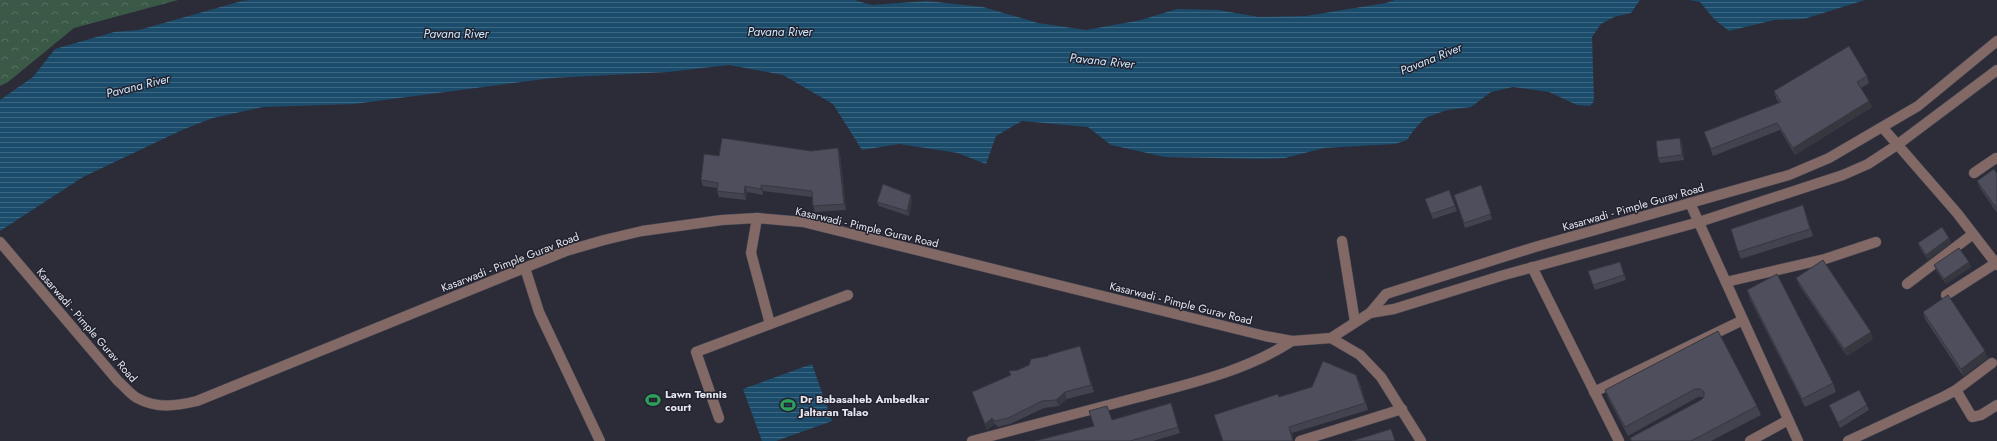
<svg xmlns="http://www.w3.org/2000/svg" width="1997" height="441" viewBox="0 0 1997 441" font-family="Jost,sans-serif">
	<defs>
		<pattern id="park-crowns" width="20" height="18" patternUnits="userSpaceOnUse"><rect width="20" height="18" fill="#3b5947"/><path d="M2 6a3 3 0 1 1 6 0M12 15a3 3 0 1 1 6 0" fill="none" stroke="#577162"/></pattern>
		<pattern id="water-rules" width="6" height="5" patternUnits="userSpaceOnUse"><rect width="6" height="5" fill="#1c4c6c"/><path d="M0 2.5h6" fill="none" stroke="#3d6681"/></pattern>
	</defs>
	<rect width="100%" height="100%" fill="#2c2c39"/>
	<!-- park -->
	<path fill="url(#park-crowns)" d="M 0,0 L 178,0 L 74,28 L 8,82 L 0,86 Z"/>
	<!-- water -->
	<g fill="url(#water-rules)">
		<path d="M 251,0 L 854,0 L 872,5 L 927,1 L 983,7 L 1038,23 L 1086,30 L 1141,20 L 1177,9 L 1218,10 L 1259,17 L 1306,16 L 1386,3 L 1395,0 L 1640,0 L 1631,13 L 1614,17 L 1601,24 L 1592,37 L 1594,101 L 1590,106 L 1577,105 L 1549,92 L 1513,87 L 1491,92 L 1471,107 L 1447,110 L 1425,118 L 1413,131 L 1407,140 L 1395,144 L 1324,148 L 1285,158 L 1263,159 L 1165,157 L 1111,145 L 1088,127 L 1022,121 L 996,136 L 986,164 L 958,153 L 899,144 L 862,150 L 833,104 L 783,75 L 729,65 L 668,72 L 552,78 L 354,104 L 263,107 L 213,118 L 182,130 L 83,177 L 0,231 L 0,100 L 33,77 L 55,49 L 114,32 L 139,30 L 242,1 Z"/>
		<path d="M 1690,0 L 1865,0 L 1804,19 L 1774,20 L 1729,31 L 1715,20 L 1700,2 Z"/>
		<path d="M 812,364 L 832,421 L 776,441 L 762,441 L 743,389 Z"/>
	</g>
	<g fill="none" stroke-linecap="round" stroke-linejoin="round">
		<!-- minor casing -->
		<g stroke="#4a4a56" stroke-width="11">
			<g id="minor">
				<path d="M 1883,128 L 1957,213 L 1997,265"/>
				<path d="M 1974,173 L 1996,158"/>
				<path d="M 1690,203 L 1798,441"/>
				<path d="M 757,218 L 751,253 L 770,324"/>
				<path d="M 1342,241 L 1355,322"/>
				<path d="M 0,242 L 118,381 C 124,386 130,394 137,398 C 157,409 176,406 197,401 L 566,251 L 604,240 L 642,231 L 722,220 L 757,218 L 803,222 L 1265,336 L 1292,341 L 1331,338 L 1370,313 L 1386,294 L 1535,247 L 1789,175 L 1829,158 L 1918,106 L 1997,41"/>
				<path d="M 1532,267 L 1619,441"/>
				<path d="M 525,268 L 539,312 L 600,441"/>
				<path d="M 1726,282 L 1825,259 L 1876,242"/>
				<path d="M 1907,284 L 1973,234"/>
				<path d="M 1946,295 L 1996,263"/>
				<path d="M 1370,313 L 1394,309 L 1504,275 L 1699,222 L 1843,175 L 1868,164 L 1897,145 L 1997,70"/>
				<path d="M 1331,338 L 1360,355 L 1381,377 L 1421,441"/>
				<path d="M 1956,390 L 1972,417 L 1981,415 L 1997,405"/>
				<path d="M 1594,392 L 1743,320"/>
				<path d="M 719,418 L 696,352 L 848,295"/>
				<path d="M 972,441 C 1028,426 1084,412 1139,397 C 1192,383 1246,371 1292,341"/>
				<path d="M 1300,441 L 1402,409"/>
				<path d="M 1750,441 L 1788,420"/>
				<path d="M 1848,441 L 1945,396 L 1956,390 L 1992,363"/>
			</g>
		</g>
		<!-- minor -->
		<use href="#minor" stroke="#826965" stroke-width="10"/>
	</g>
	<!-- wall -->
	<g fill="#43434f">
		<path d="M 1867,76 L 1869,83 L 1861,88 L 1872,107 L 1795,155 L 1780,130 L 1713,156 L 1704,132 L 1779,103 L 1776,98 L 1774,91 Z"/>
		<path d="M 1682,143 L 1684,160 L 1660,163 L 1658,158 Z"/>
		<path d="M 838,148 L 840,154 L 846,210 L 815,212 L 813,206 L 812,197 L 763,191 L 763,195 L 747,192 L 746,200 L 719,197 L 717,191 L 717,188 L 703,186 L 701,180 L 719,156 L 811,151 Z"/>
		<path d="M 1997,174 L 1997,213 L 1980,188 L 1977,181 Z"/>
		<path d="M 1481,185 L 1492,219 L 1465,228 L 1454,195 Z"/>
		<path d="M 1449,190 L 1457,211 L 1433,219 L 1425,199 Z"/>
		<path d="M 912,200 L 909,216 L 879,206 L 877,202 Z"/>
		<path d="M 1803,205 L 1813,236 L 1741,259 L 1738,252 Z"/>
		<path d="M 1949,238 L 1951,243 L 1928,260 L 1920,248 L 1918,243 Z"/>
		<path d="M 1620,262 L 1626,280 L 1595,290 L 1588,271 Z"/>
		<path d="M 1969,262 L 1971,267 L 1946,284 L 1936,270 L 1934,265 Z"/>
		<path d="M 1796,278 L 1873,339 L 1847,356 L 1799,285 Z"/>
		<path d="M 1747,290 L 1833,383 L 1836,392 L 1805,407 L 1750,299 Z"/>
		<path d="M 1923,312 L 1988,358 L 1963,376 L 1925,319 Z"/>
		<path d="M 1718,331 L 1757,406 L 1761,415 L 1711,441 L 1631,441 L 1630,438 L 1701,400 L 1704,397 L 1698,397 L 1628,436 L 1608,398 L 1605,390 Z"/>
		<path d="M 1080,346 L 1094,392 L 1067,399 L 1059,406 L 1044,408 L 1010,424 L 998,427 L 995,424 L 987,430 L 972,392 L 1011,375 L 1018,370 L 1029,365 Z"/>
		<path d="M 1359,381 L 1368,410 L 1292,433 L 1293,441 L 1279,397 Z"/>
		<path d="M 1171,403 L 1180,433 L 1153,441 L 1035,441 L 1094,426 Z"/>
		<path d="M 1829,405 L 1867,405 L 1869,410 L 1840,428 Z"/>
	</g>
	<!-- shaded-wall -->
	<g fill="#373740">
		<path d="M 1869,101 L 1872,107 L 1795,155 L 1793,148 Z"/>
		<path d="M 1680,138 L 1682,143 L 1684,160 L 1682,155 Z"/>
		<path d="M 838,148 L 840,154 L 846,210 L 844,204 Z"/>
		<path d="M 761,185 L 763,191 L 763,195 L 761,189 Z"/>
		<path d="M 745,186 L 747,192 L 746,200 L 744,194 Z"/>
		<path d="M 911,195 L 912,200 L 909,216 L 907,211 Z"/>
		<path d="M 1949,238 L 1951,243 L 1928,260 L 1926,255 Z"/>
		<path d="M 1969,262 L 1971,267 L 1946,284 L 1944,279 Z"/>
		<path d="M 1871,332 L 1873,339 L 1847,356 L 1844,349 Z"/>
		<path d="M 1080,346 L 1082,352 L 1094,392 L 1091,385 Z"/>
		<path d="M 1985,351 L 1988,358 L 1963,376 L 1961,369 Z"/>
		<path d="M 1065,392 L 1067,399 L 1059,406 L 1056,400 Z"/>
		<path d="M 992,418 L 995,424 L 987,430 L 985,424 Z"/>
		<path d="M 1289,427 L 1292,433 L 1293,441 Z"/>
	</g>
	<!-- building -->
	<g fill="#4e4e5c" stroke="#373740">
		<path d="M 1849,46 L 1867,76 L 1857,82 L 1869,101 L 1793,148 L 1777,123 L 1711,149 L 1704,132 L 1781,102 L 1774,91 Z"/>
		<path d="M 722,138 L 811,151 L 838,148 L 844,204 L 813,206 L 812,191 L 761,185 L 761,189 L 745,186 L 744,194 L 717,191 L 718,183 L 701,180 L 704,154 L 719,156 Z"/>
		<path d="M 1680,138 L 1682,155 L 1658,158 L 1656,141 Z"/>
		<path d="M 1994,169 L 1997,174 L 1997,209 L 1977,181 Z"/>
		<path d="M 883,184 L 911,195 L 907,211 L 877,202 Z"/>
		<path d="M 1481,185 L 1491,214 L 1464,223 L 1454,195 Z"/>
		<path d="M 1449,190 L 1455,206 L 1431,214 L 1425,199 Z"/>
		<path d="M 1803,205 L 1810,229 L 1738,252 L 1731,229 Z"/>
		<path d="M 1942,227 L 1949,238 L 1926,255 L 1918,243 Z"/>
		<path d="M 1959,248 L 1969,262 L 1944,279 L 1934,265 Z"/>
		<path d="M 1823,260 L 1871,332 L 1844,349 L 1796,278 Z"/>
		<path d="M 1620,262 L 1624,275 L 1593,285 L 1588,271 Z"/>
		<path d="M 1777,274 L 1833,383 L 1802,399 L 1747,290 Z"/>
		<path d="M 1948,295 L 1985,351 L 1961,369 L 1923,312 Z"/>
		<path d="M 1718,331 L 1757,406 L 1691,441 L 1632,441 L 1630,438 L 1701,400 L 1704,397 L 1704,392 L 1701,389 L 1695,389 L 1625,427 L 1605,390 Z"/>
		<path d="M 1080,346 L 1091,385 L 1065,392 L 1056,400 L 1042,401 L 1008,418 L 995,421 L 992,418 L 985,424 L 972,392 L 1011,375 L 1009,371 L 1018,370 L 1029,365 L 1031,359 L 1048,356 L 1048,355 Z"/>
		<path d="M 1323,361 L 1356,375 L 1365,403 L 1289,427 L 1293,441 L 1223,441 L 1214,415 L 1278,394 L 1279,397 L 1312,387 Z"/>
		<path d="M 1859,390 L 1867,405 L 1838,423 L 1829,405 Z"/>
		<path d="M 1171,403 L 1178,427 L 1130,441 L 1035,441 L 1094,426 L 1089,411 L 1107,406 L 1112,420 Z"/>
		<path d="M 1391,429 L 1395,441 L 1352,441 Z"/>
	</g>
	<!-- icons -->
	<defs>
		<g id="stadium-bare" transform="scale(1.2)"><path d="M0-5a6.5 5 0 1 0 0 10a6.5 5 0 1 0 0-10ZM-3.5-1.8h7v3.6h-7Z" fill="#2e9e5b" stroke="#22222f" stroke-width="2.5" paint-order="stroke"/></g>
	</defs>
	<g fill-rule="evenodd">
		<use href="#stadium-bare" x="653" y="400"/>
		<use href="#stadium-bare" x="788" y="405"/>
	</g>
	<g text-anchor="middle" stroke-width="3" stroke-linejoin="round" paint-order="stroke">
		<!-- street labels -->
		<g font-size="11" fill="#e6e6ef" stroke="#22222f">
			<text transform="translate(1633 207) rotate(-16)" y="4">Kasarwadi - Pimple Gurav Road</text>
			<text transform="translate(867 227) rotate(13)" y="4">Kasarwadi - Pimple Gurav Road</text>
			<text transform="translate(510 262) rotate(-21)" y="4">Kasarwadi - Pimple Gurav Road</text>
			<text transform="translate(1181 303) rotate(14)" y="4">Kasarwadi - Pimple Gurav Road</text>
			<text transform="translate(87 325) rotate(49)" y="4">Kasarwadi - Pimple Gurav Road</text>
		</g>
		<!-- poi labels -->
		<g font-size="11" font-weight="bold" fill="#e6e6ef" stroke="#22222f" text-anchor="start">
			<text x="665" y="398">Lawn Tennis<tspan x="665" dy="13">court</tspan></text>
			<text x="800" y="403">Dr Babasaheb Ambedkar<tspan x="800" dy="13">Jaltaran Talao</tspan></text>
		</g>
		<!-- water labels -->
		<g font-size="12" font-style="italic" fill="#cce8fd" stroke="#22222f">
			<text x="780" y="36">Pavana River</text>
			<text x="456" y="38">Pavana River</text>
			<text transform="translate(1431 59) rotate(-22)" y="4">Pavana River</text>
			<text transform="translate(1102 61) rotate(6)" y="4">Pavana River</text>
			<text transform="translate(138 86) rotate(-14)" y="4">Pavana River</text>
		</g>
	</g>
</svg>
